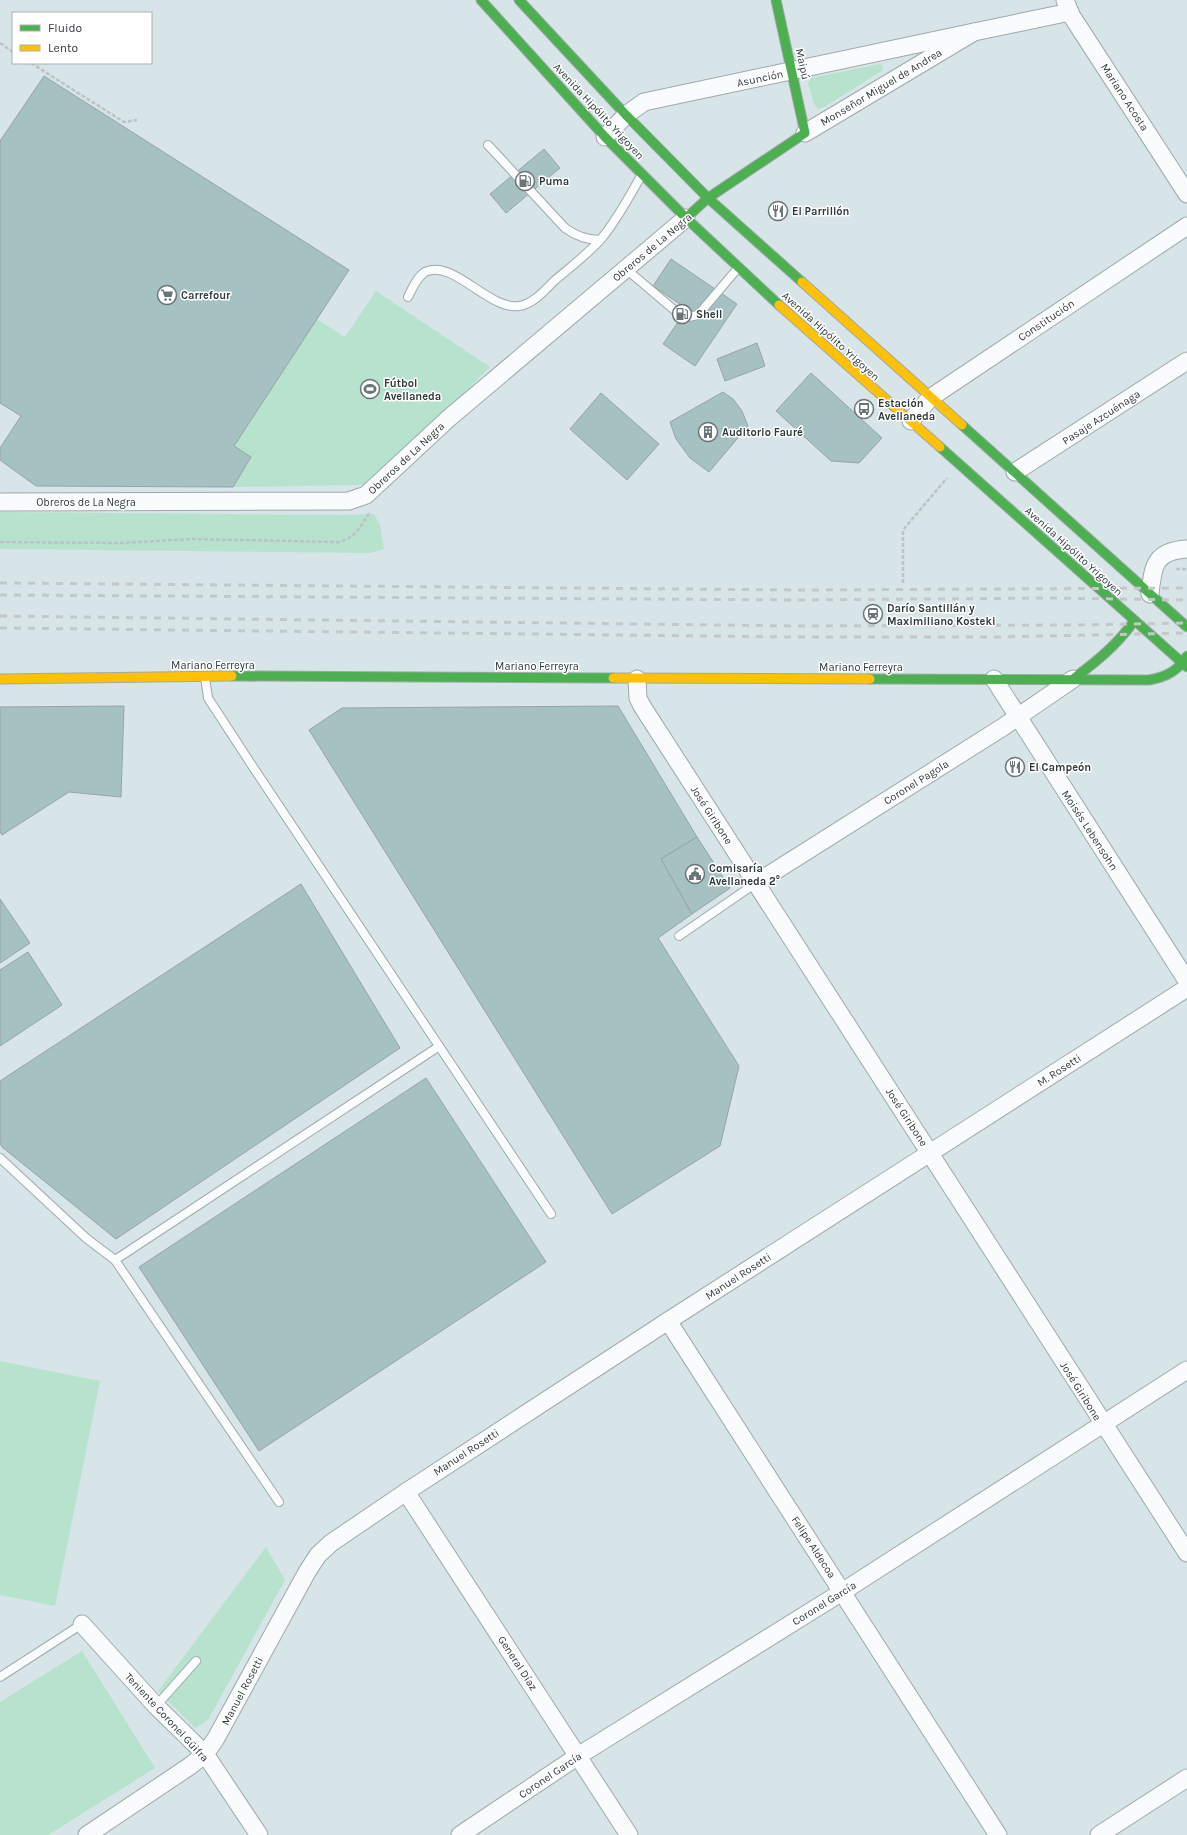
<svg xmlns="http://www.w3.org/2000/svg" width="1187" height="1835" viewBox="0 0 1187 1835" font-family="Karla,sans-serif">
	<rect width="100%" height="100%" fill="#d7e4e8"/>
	<!-- green -->
	<g fill="#b7e3ce">
		<path d="M 880,64 L 883,67 L 883,70 L 824,107 L 818,109 L 814,104 L 808,83 L 811,78 Z"/>
		<path d="M 376,291 L 490,367 L 464,393 L 365,485 L 233,487 L 251,457 L 234,446 L 317,319 L 345,337 Z"/>
		<path d="M 0,512 L 343,515 L 374,514 L 380,525 L 384,549 L 371,553 L 0,549 Z"/>
		<path d="M 0,1361 L 100,1381 L 55,1606 L 0,1595 Z"/>
		<path d="M 266,1547 L 285,1580 L 208,1720 L 195,1728 L 158,1691 Z"/>
		<path d="M 82,1651 L 155,1768 L 48,1835 L 0,1835 L 0,1702 Z"/>
	</g>
	<!-- building -->
	<g fill="#a6c1c2" stroke="#98a3a4">
		<path d="M 44,76 L 349,270 L 234,446 L 251,457 L 233,487 L 36,486 L 0,460 L 0,448 L 21,416 L 0,403 L 0,141 Z"/>
		<path d="M 544,149 L 560,168 L 506,213 L 490,194 Z"/>
		<path d="M 671,259 L 737,304 L 695,366 L 663,344 L 687,309 L 653,286 Z"/>
		<path d="M 757,343 L 765,366 L 725,381 L 717,359 Z"/>
		<path d="M 811,373 L 882,438 L 859,463 L 831,461 L 776,411 Z"/>
		<path d="M 723,392 L 733,399 L 742,411 L 748,426 L 709,472 L 690,458 L 676,439 L 670,422 Z"/>
		<path d="M 601,393 L 659,444 L 627,480 L 570,429 Z"/>
		<path d="M 124,706 L 121,797 L 69,792 L 2,835 L 0,832 L 0,707 Z"/>
		<path d="M 618,706 L 697,837 L 661,859 L 692,914 L 658,938 L 739,1066 L 720,1146 L 612,1214 L 309,730 L 342,708 Z"/>
		<path d="M 697,837 L 730,888 L 692,914 L 661,859 Z"/>
		<path d="M 301,884 L 400,1048 L 116,1239 L 2,1147 L 0,1143 L 0,1081 Z"/>
		<path d="M 0,899 L 30,943 L 0,963 Z"/>
		<path d="M 28,952 L 62,1005 L 0,1046 L 0,970 Z"/>
		<path d="M 426,1078 L 546,1262 L 259,1451 L 139,1267 Z"/>
	</g>
	<g fill="none" stroke-linecap="round" stroke-linejoin="round">
		<!-- lane casing -->
		<g stroke="#9fa9ac" stroke-width="10">
			<g id="lane">
				<path d="M 488,145 L 565,228 C 576,236 586,240 600,240"/>
				<path d="M 626,269 L 679,314 L 688,317 L 698,315 L 738,268"/>
				<path d="M 408,297 C 412,289 417,277 425,272 C 452,258 490,311 519,306 C 533,304 544,291 553,282 C 569,268 587,255 601,239 C 617,220 629,197 641,176"/>
				<path d="M 205,677 L 208,698 L 253,767 L 551,1214"/>
				<path d="M 679,936 L 756,883"/>
				<path d="M 0,1158 L 86,1238 L 115,1260"/>
				<path d="M 279,1502 L 115,1260 L 438,1047"/>
				<path d="M 0,1677 L 82,1624"/>
				<path d="M 156,1706 L 196,1661"/>
			</g>
		</g>
		<!-- street casing -->
		<g stroke="#9fa9ac" stroke-width="19">
			<g id="street">
				<path d="M 1065,0 L 1071,15 L 1187,194"/>
				<path d="M 805,133 L 974,32 L 1070,12"/>
				<path d="M 605,137 L 626,115 L 644,102 L 974,32"/>
				<path d="M 911,421 L 930,398 L 1187,226"/>
				<path d="M 1015,472 L 1187,361"/>
				<path d="M 0,502 L 349,501 L 366,495 L 449,418 L 686,218"/>
				<path d="M 1150,594 C 1153,566 1154,551 1187,549"/>
				<path d="M 637,679 L 638,698 L 642,706 L 1187,1553"/>
				<path d="M 994,679 L 1187,981"/>
				<path d="M 756,883 L 1003,727 L 1073,679"/>
				<path d="M 668,1321 L 998,1835"/>
				<path d="M 406,1492 L 629,1835"/>
				<path d="M 82,1624 L 156,1706 L 205,1754 L 259,1835"/>
				<path d="M 87,1835 L 190,1766 L 205,1754 L 215,1740 L 307,1572 L 318,1555 L 331,1543 L 406,1492 L 668,1321 L 1187,988"/>
				<path d="M 460,1835 L 578,1756 L 842,1592 L 1187,1370"/>
				<path d="M 1099,1835 L 1187,1778"/>
			</g>
		</g>
		<!-- fast casing -->
		<g stroke="#9fa9ac" stroke-width="11">
			<g id="fast">
				<path d="M 481,0 L 605,137 L 686,218 L 779,305"/>
				<path d="M 519,0 L 626,115 L 708,198 L 802,282"/>
				<path d="M 686,218 L 708,198 L 805,133 L 776,0"/>
				<path d="M 962,425 L 1187,627"/>
				<path d="M 940,447 L 1187,667"/>
				<path d="M 232,676 L 613,678"/>
				<path d="M 870,679 L 1149,680 C 1166,677 1178,671 1187,656"/>
				<path d="M 1073,679 C 1096,662 1117,645 1134,621"/>
			</g>
		</g>
		<!-- slow casing -->
		<g stroke="#9fa9ac" stroke-width="11">
			<g id="slow">
				<path d="M 802,282 L 962,425"/>
				<path d="M 779,305 L 940,447"/>
				<path d="M 613,678 L 870,679"/>
				<path d="M 0,679 L 232,676"/>
			</g>
		</g>
		<!-- path -->
		<g stroke="#bdc2c4" stroke-width="2.5" stroke-dasharray="4 2" stroke-linecap="butt">
			<path d="M 0,43 L 13,52"/>
			<path d="M 31,63 L 124,122 L 137,120"/>
			<path d="M 0,542 L 122,543 L 191,539 L 339,542 C 357,537 360,526 370,512"/>
			<path d="M 1176,569 L 1187,569"/>
			<path d="M 903,583 L 903,530 L 947,478"/>
		</g>
		<!-- lane -->
		<use href="#lane" stroke="#f9fbfc" stroke-width="8"/>
		<!-- street -->
		<use href="#street" stroke="#f9fbfc" stroke-width="17"/>
		<!-- fast -->
		<use href="#fast" stroke="#4caf50" stroke-width="9"/>
		<!-- slow -->
		<use href="#slow" stroke="#ffc107" stroke-width="9"/>
		<!-- rail -->
		<g stroke="#c4c8c9" stroke-width="3" stroke-dasharray="7 7" stroke-linecap="butt">
			<path d="M 0,583 L 799,590 L 1187,588"/>
			<path d="M 0,595 L 798,600 L 1049,598 L 1187,600"/>
			<path d="M 0,616 L 798,626 L 1076,625 L 1187,623"/>
			<path d="M 0,628 L 795,637 L 995,637 L 1187,633"/>
		</g>
	</g>
	<!-- icons -->
	<defs>
		<g id="fuel-ring" transform="scale(1)"><circle r="9.5" fill="#fff" stroke="#6a7578" stroke-width="1.5"/><path d="M-5.5-6h7V0h2V4h1.3V-2.5L3-4.5l.8-.8L6-3V5H2.5V1h-1V6h-7ZM-4.2-4.7v3.2H.2V-4.7Z" fill="#6a7578"/></g>
		<g id="restaurant-ring" transform="scale(1)"><circle r="9.5" fill="#fff" stroke="#6a7578" stroke-width="1.5"/><path d="M-5-6h1v4h1v-4h1v4h1v-4h1v5L-1.5 .5V6h-2V.5L-5-1ZM5-6V6H3V1.5H1.5Q1.5-4 5-6Z" fill="#6a7578"/></g>
		<g id="supermarket-ring" transform="scale(1)"><circle r="9.5" fill="#fff" stroke="#6a7578" stroke-width="1.5"/><path d="M-6-5.5h2.5l.6 2H6L4.5 2H-2.5L-4.4-4H-6ZM-1.5 3.2a1.3 1.3 0 1 0 .1 0ZM3 3.2a1.3 1.3 0 1 0 .1 0Z" fill="#6a7578"/></g>
		<g id="stadium-ring" transform="scale(1)"><circle r="9.5" fill="#fff" stroke="#6a7578" stroke-width="1.5"/><path d="M0-5a6.5 5 0 1 0 0 10a6.5 5 0 1 0 0-10ZM-3.5-1.8h7v3.6h-7Z" fill="#6a7578"/></g>
		<g id="bus-ring" transform="scale(1)"><circle r="9.5" fill="#fff" stroke="#6a7578" stroke-width="1.5"/><path d="M-5-6H5V4H4V6H2V4H-2V6H-4V4H-5ZM-3.5-4V0h7V-4ZM-3.5 1.2v1.5H-2V1.2ZM2 1.2v1.5H3.5V1.2Z" fill="#6a7578"/></g>
		<g id="building-ring" transform="scale(1)"><circle r="9.5" fill="#fff" stroke="#6a7578" stroke-width="1.5"/><path d="M-4-6H4V6H1V3H-1V6H-4ZM-2.5-4.3h1.7v1.8h-1.7ZM.8-4.3h1.7v1.8H.8ZM-2.5-1h1.7V.8h-1.7ZM.8-1h1.7V.8H.8Z" fill="#6a7578"/></g>
		<g id="station-ring" transform="scale(1)"><circle r="9.5" fill="#fff" stroke="#6a7578" stroke-width="1.5"/><path d="M-3-6H3Q5-6 5-4V2Q5 4 3 4L4.5 6H3L1.5 4h-3L-3 6H-4.5L-3 4Q-5 4-5 2V-4Q-5-6-3-6ZM-3.5-4v3h7v-3ZM-3.5 1v1.5H-2V1ZM2 1v1.5H3.5V1Z" fill="#6a7578"/></g>
		<g id="civic-ring" transform="scale(1)"><circle r="9.5" fill="#fff" stroke="#6a7578" stroke-width="1.5"/><path d="M-.6-6.5H3V-4.5H.6V-3L4-1V1h2V6H-6V1h2V-1L-.6-3ZM-1.2 2.5V6h2.4V2.5Z" fill="#6a7578"/></g>
	</defs>
	<g fill-rule="evenodd">
		<use href="#fuel-ring" x="525" y="181"/>
		<use href="#restaurant-ring" x="778" y="211"/>
		<use href="#supermarket-ring" x="167" y="295"/>
		<use href="#fuel-ring" x="682" y="314"/>
		<use href="#stadium-ring" x="370" y="389"/>
		<use href="#bus-ring" x="864" y="409"/>
		<use href="#building-ring" x="708" y="432"/>
		<use href="#station-ring" x="873" y="614"/>
		<use href="#restaurant-ring" x="1015" y="767"/>
		<use href="#civic-ring" x="695" y="874"/>
	</g>
	<g text-anchor="middle" stroke-width="3" stroke-linejoin="round" paint-order="stroke">
		<!-- street labels -->
		<g font-size="11" fill="#2f393c" stroke="#fff">
			<text transform="translate(803 64) rotate(78)" y="4">Maipú</text>
			<text transform="translate(760 78) rotate(-12)" y="4">Asunción</text>
			<text transform="translate(881 87) rotate(-31)" y="4">Monseñor Miguel de Andrea</text>
			<text transform="translate(1125 97) rotate(57)" y="4">Mariano Acosta</text>
			<text transform="translate(599 111) rotate(47)" y="4">Avenida Hipólito Yrigoyen</text>
			<text transform="translate(652 247) rotate(-40)" y="4">Obreros de La Negra</text>
			<text transform="translate(1046 320) rotate(-34)" y="4">Constitución</text>
			<text transform="translate(831 336) rotate(42)" y="4">Avenida Hipólito Yrigoyen</text>
			<text transform="translate(1101 417) rotate(-33)" y="4">Pasaje Azcuénaga</text>
			<text transform="translate(406 458) rotate(-43)" y="4">Obreros de La Negra</text>
			<text x="86" y="506">Obreros de La Negra</text>
			<text transform="translate(1074 551) rotate(42)" y="4">Avenida Hipólito Yrigoyen</text>
			<text x="213" y="669">Mariano Ferreyra</text>
			<text x="537" y="670">Mariano Ferreyra</text>
			<text x="861" y="671">Mariano Ferreyra</text>
			<text transform="translate(916 782) rotate(-32)" y="4">Coronel Pagola</text>
			<text transform="translate(712 815) rotate(57)" y="4">José Giribone</text>
			<text transform="translate(1090 830) rotate(57)" y="4">Moisés Lebensohn</text>
			<text transform="translate(1059 1070) rotate(-33)" y="4">M. Rosetti</text>
			<text transform="translate(907 1117) rotate(57)" y="4">José Giribone</text>
			<text transform="translate(738 1276) rotate(-33)" y="4">Manuel Rosetti</text>
			<text transform="translate(1081 1391) rotate(58)" y="4">José Giribone</text>
			<text transform="translate(466 1452) rotate(-33)" y="4">Manuel Rosetti</text>
			<text transform="translate(814 1547) rotate(57)" y="4">Felipe Aldecoa</text>
			<text transform="translate(824 1603) rotate(-32)" y="4">Coronel García</text>
			<text transform="translate(518 1663) rotate(57)" y="4">General Díaz</text>
			<text transform="translate(242 1691) rotate(-62)" y="4">Manuel Rosetti</text>
			<text transform="translate(167 1717) rotate(47)" y="4">Teniente Coronel Güifra</text>
			<text transform="translate(550 1775) rotate(-34)" y="4">Coronel García</text>
		</g>
		<!-- poi labels -->
		<g font-size="11" font-weight="bold" fill="#2f393c" stroke="#fff" text-anchor="start">
			<text x="539" y="185">Puma</text>
			<text x="792" y="215">El Parrillón</text>
			<text x="181" y="299">Carrefour</text>
			<text x="696" y="318">Shell</text>
			<text x="384" y="387">Fútbol<tspan x="384" dy="13">Avellaneda</tspan></text>
			<text x="878" y="407">Estación<tspan x="878" dy="13">Avellaneda</tspan></text>
			<text x="722" y="436">Auditorio Fauré</text>
			<text x="887" y="612">Darío Santillán y<tspan x="887" dy="13">Maximiliano Kosteki</tspan></text>
			<text x="1029" y="771">El Campeón</text>
			<text x="709" y="872">Comisaría<tspan x="709" dy="13">Avellaneda 2°</tspan></text>
		</g>
	</g>
	<!-- legend -->
	<rect x="12" y="12" width="140" height="52" fill="#ffffff" stroke="#acb0b1"/>
	<rect x="20" y="25" width="20" height="6" fill="#4caf50" stroke="#acb0b1"/>
	<text x="48" y="32" font-size="12" fill="#2f393c">Fluido</text>
	<rect x="20" y="45" width="20" height="6" fill="#ffc107" stroke="#acb0b1"/>
	<text x="48" y="52" font-size="12" fill="#2f393c">Lento</text>
</svg>
